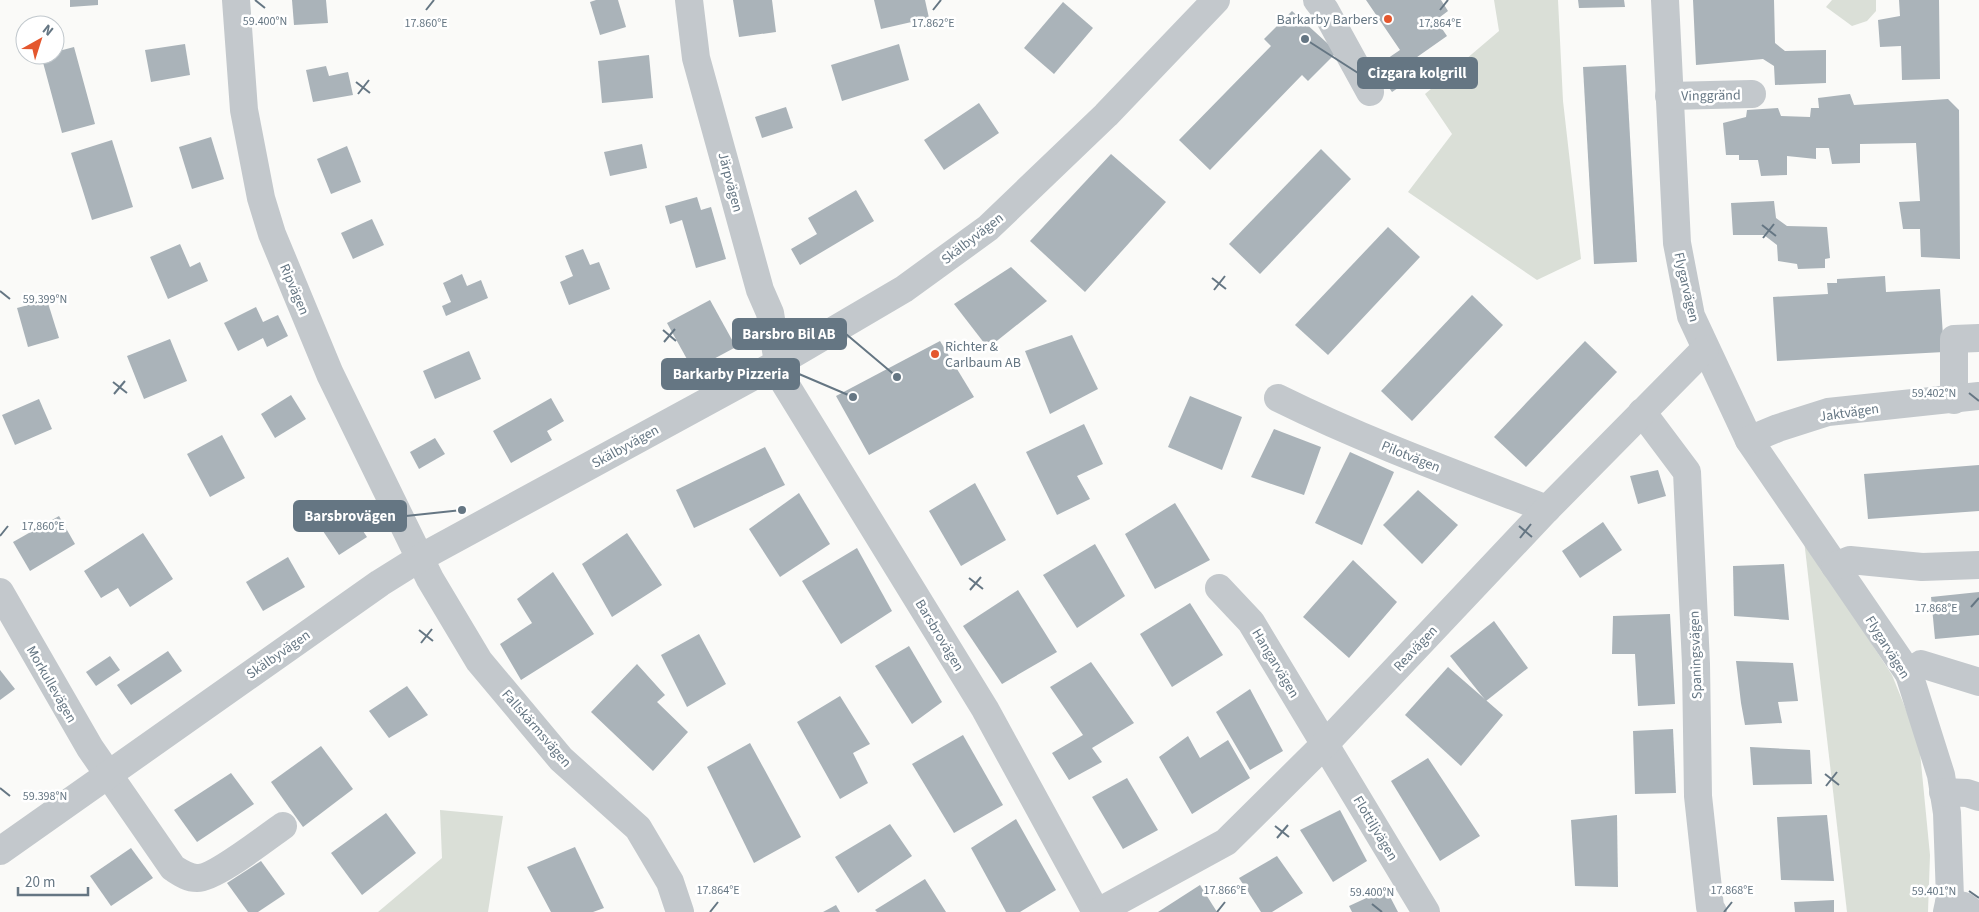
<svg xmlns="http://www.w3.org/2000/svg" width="1979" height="912" viewBox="0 0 1979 912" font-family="'Source Sans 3',sans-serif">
	<rect width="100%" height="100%" fill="#fafaf8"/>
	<!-- green -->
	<g fill="#dadfd7">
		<path d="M 1494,0 L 1558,0 L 1563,101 L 1581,259 L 1537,280 L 1408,192 L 1452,134 L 1425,94 L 1499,31 Z"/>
		<path d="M 1832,0 L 1876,0 L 1876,11 L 1867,21 L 1852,26 L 1826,7 Z"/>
		<path d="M 1804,540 L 1892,675 L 1919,742 L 1930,855 L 1928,912 L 1847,912 Z"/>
		<path d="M 440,810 L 503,816 L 488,912 L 378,912 L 442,858 Z"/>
	</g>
	<!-- building -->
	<g fill="#aab3b9">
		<path d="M 70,0 L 98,0 L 98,5 L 70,7 Z"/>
		<path d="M 292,0 L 326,0 L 328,23 L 294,25 Z"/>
		<path d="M 596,0 L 618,0 L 626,27 L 600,35 L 590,2 Z"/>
		<path d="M 733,0 L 772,0 L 776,32 L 739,37 Z"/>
		<path d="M 874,0 L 925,0 L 929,18 L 881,29 Z"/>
		<path d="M 1366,0 L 1441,0 L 1448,11 L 1436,20 L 1447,36 L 1410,62 L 1419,74 L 1392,92 L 1375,67 L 1400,50 Z"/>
		<path d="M 1578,0 L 1624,0 L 1625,7 L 1579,8 Z"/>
		<path d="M 1693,0 L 1774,0 L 1775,43 L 1785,51 L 1826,50 L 1826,83 L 1775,85 L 1774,66 L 1763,59 L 1696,65 Z"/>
		<path d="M 1899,0 L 1939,0 L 1940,79 L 1902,80 L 1901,46 L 1880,47 L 1878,20 L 1900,16 Z"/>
		<path d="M 1063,2 L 1093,28 L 1054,74 L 1024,48 Z"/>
		<path d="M 1292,11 L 1337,52 L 1308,81 L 1302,75 L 1210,170 L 1179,140 L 1271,46 L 1264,39 Z"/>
		<path d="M 185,44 L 190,75 L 151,82 L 145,50 Z"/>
		<path d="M 899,44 L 909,80 L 842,101 L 831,65 Z"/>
		<path d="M 74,47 L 95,124 L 62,133 L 41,55 L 55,55 L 55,52 Z"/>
		<path d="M 649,55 L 653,98 L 602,103 L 598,61 Z"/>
		<path d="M 1626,65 L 1637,262 L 1594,264 L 1583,67 Z"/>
		<path d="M 326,66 L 329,76 L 348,72 L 353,95 L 313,102 L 306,70 Z"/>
		<path d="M 1850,94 L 1854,105 L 1948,99 L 1959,110 L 1960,259 L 1921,257 L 1920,229 L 1903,229 L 1899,202 L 1920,201 L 1916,143 L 1860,144 L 1860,163 L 1832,164 L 1829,148 L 1816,148 L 1816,159 L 1787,156 L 1787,175 L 1761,176 L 1758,160 L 1739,160 L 1739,155 L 1726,155 L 1723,123 L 1746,117 L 1747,110 L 1778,108 L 1781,116 L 1810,117 L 1811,108 L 1819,108 L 1818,98 Z"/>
		<path d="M 979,103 L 999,133 L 944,170 L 924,140 Z"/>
		<path d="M 786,107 L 793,128 L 762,138 L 755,117 Z"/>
		<path d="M 211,137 L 224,179 L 192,189 L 179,147 Z"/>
		<path d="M 112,140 L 133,207 L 92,220 L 71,153 Z"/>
		<path d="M 642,144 L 647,168 L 610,176 L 604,152 Z"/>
		<path d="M 347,146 L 361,182 L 331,194 L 317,159 Z"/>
		<path d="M 1321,149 L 1351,179 L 1260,274 L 1229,244 Z"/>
		<path d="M 1111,154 L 1166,202 L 1085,292 L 1030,241 Z"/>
		<path d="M 856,190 L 874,221 L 800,265 L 791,249 L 817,234 L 808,218 Z"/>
		<path d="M 697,197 L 701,210 L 711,207 L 726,259 L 696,268 L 682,220 L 670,224 L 665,206 Z"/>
		<path d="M 1774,201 L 1776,218 L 1787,226 L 1827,227 L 1830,258 L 1825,259 L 1825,268 L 1798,269 L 1797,264 L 1778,261 L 1777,245 L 1764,235 L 1733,235 L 1731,203 Z"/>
		<path d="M 372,219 L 384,245 L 353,259 L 341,233 Z"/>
		<path d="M 1388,227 L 1420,257 L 1328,355 L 1295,325 Z"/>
		<path d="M 180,244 L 190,267 L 200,262 L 208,281 L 168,299 L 150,257 Z"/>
		<path d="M 583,249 L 590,265 L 599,262 L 610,289 L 569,305 L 560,282 L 573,276 L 565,256 Z"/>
		<path d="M 1011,267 L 1047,301 L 988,348 L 954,304 Z"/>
		<path d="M 462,274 L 467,286 L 481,280 L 488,298 L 446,316 L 442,306 L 451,302 L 443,283 Z"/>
		<path d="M 1885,276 L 1886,292 L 1940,289 L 1944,352 L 1777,361 L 1773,297 L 1828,294 L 1827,283 L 1837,283 L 1837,279 Z"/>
		<path d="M 1472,295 L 1503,325 L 1412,421 L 1381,391 Z"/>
		<path d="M 47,300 L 59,338 L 28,347 L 17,308 Z"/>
		<path d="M 710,300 L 736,347 L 693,370 L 667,323 Z"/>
		<path d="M 256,307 L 263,322 L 278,315 L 288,336 L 267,347 L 263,338 L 238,351 L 224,323 Z"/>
		<path d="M 1072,335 L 1098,389 L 1050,414 L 1025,351 Z"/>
		<path d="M 170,339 L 187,381 L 144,399 L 127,356 Z"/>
		<path d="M 940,341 L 974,397 L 869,455 L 836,396 Z"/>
		<path d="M 1585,341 L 1617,372 L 1526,467 L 1494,437 Z"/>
		<path d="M 469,351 L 481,379 L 435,399 L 423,371 Z"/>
		<path d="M 291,395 L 306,419 L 275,438 L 261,414 Z"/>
		<path d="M 1190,396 L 1242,417 L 1222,470 L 1168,447 Z"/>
		<path d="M 551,398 L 564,421 L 547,431 L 552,440 L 511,463 L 493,431 Z"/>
		<path d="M 39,399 L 52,429 L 15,445 L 2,415 Z"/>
		<path d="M 1084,424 L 1103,464 L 1077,476 L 1090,499 L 1057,515 L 1026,452 Z"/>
		<path d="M 1274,429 L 1321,447 L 1304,495 L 1251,477 Z"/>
		<path d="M 222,435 L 245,478 L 210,497 L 187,454 Z"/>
		<path d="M 435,438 L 445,454 L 419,469 L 410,452 Z"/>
		<path d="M 765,447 L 785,485 L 694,528 L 676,490 Z"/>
		<path d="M 1350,452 L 1394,472 L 1362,545 L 1315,523 Z"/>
		<path d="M 1979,465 L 1979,511 L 1868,519 L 1864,474 Z"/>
		<path d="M 1658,470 L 1666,496 L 1638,504 L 1630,476 Z"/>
		<path d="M 975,483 L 1006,540 L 961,566 L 929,511 Z"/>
		<path d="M 1418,490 L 1458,525 L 1422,564 L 1383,525 Z"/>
		<path d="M 799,493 L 830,544 L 780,577 L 749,529 Z"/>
		<path d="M 1175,503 L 1210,560 L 1155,589 L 1125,534 Z"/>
		<path d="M 349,510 L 367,537 L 339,555 L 321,528 Z"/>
		<path d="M 59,516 L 75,544 L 30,571 L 13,542 Z"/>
		<path d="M 1603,522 L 1622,550 L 1580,578 L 1562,551 Z"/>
		<path d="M 143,533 L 173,579 L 130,607 L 118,588 L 101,598 L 84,571 Z"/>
		<path d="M 627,533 L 662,585 L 612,617 L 582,564 Z"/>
		<path d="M 1095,544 L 1125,596 L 1077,628 L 1043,575 Z"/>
		<path d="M 857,548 L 892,611 L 841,644 L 802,581 Z"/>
		<path d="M 288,557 L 305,587 L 263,611 L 246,582 Z"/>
		<path d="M 1353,560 L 1397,602 L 1349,658 L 1303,617 Z"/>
		<path d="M 1784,564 L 1789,620 L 1734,616 L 1733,566 Z"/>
		<path d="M 553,572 L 594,634 L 521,680 L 500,644 L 532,623 L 517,599 Z"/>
		<path d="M 1018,590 L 1057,652 L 1002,684 L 963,626 Z"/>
		<path d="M 1979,592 L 1979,635 L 1935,639 L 1931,597 Z"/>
		<path d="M 1190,603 L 1223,655 L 1172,687 L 1140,634 Z"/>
		<path d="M 1670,614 L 1675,704 L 1638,706 L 1635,654 L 1612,654 L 1613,616 Z"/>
		<path d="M 1494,621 L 1528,668 L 1486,701 L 1450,656 Z"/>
		<path d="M 699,634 L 726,684 L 687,707 L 661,655 Z"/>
		<path d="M 909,646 L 942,702 L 912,724 L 875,666 Z"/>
		<path d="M 168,651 L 182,671 L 131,705 L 117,685 Z"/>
		<path d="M 110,656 L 120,670 L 96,686 L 86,672 Z"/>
		<path d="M 1736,661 L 1793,663 L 1798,701 L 1778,702 L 1782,723 L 1745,725 L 1741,703 Z"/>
		<path d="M 1091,662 L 1134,723 L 1092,748 L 1102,762 L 1069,780 L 1052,753 L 1083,735 L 1050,687 Z"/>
		<path d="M 637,664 L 665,695 L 657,702 L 688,732 L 653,771 L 591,712 Z"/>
		<path d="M 1448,667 L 1503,715 L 1461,766 L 1405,715 Z"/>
		<path d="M 0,670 L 15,689 L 0,700 Z"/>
		<path d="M 407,686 L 428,715 L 389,738 L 369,711 Z"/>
		<path d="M 1250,689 L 1283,751 L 1250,770 L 1216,712 Z"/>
		<path d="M 840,696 L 870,744 L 853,753 L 868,783 L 840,799 L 797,722 Z"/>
		<path d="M 1673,729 L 1676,793 L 1635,794 L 1633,731 Z"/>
		<path d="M 963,735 L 1003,805 L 954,833 L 912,764 Z"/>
		<path d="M 1188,736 L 1200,758 L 1228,740 L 1250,778 L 1192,814 L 1159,757 Z"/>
		<path d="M 750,743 L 801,837 L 754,863 L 707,767 Z"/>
		<path d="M 321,746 L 353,789 L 303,827 L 271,782 Z"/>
		<path d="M 1750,747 L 1810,750 L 1812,784 L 1753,785 Z"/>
		<path d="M 1428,758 L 1480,836 L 1440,861 L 1391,781 Z"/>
		<path d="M 231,773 L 254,804 L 197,842 L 174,810 Z"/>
		<path d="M 1127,778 L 1158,830 L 1123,849 L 1092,797 Z"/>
		<path d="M 1340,810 L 1367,861 L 1333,882 L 1300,830 Z"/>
		<path d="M 386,813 L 416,853 L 362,895 L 331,853 Z"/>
		<path d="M 1617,815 L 1618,887 L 1575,886 L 1571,820 Z"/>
		<path d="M 1827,815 L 1834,881 L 1781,880 L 1777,817 Z"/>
		<path d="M 1016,819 L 1056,890 L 1020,912 L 1006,912 L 971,848 Z"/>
		<path d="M 890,824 L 912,856 L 858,893 L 835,857 Z"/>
		<path d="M 575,847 L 604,908 L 593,912 L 551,912 L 527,867 Z"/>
		<path d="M 131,848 L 153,878 L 111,906 L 90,876 Z"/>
		<path d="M 1277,856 L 1303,893 L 1272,912 L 1261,912 L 1239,878 Z"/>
		<path d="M 261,861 L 285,894 L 258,912 L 248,912 L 227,883 Z"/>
		<path d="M 925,879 L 946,912 L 877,912 L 875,910 Z"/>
		<path d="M 1200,885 L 1217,912 L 1158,912 Z"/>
		<path d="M 1386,889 L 1398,912 L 1352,912 L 1349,906 Z"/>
		<path d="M 1834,900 L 1834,912 L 1795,912 L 1794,902 Z"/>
		<path d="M 836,905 L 840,912 L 823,912 Z"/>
	</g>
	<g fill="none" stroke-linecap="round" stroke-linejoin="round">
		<!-- minor -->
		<g stroke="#c3c8cc" stroke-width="28">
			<path d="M 236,0 L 244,110 L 261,198 L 272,234 L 330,374 L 430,579 L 479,661 L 561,759 L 638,828 L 670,882 L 680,912"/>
			<path d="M 689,0 L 696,58 L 760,290 L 770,313 L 778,363 L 784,382 L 985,709 L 1096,912"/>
			<path d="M 1317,0 L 1325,10 L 1370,92"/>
			<path d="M 1665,0 L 1677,243 L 1691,316 L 1749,440 L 1909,674 L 1941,775 L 1947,813 L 1950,898 L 1947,912"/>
			<path d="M 1669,96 L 1752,94"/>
			<path d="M 1278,398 C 1365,441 1456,474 1547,509"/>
			<path d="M 1954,400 L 1954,339 L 1979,338"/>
			<path d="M 1642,412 L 1687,472 L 1696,664 L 1698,796 L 1710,907 L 1713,912"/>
			<path d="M 1749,440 L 1778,428 L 1828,412 L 1979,396"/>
			<path d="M 1835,566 L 1850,560 L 1922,567 L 1979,565"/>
			<path d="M 1219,588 L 1251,622 L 1426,912"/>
			<path d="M 0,592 L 90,748 L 173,868 C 181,873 188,878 197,878 C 214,879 267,837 283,826"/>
			<path d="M 1909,674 L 1921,664 L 1979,682"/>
			<path d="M 1943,792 L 1967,793 L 1979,797"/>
			<path d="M 0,851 L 380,583 L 420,558 L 778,363 L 904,289 L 988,228 L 1106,115 L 1216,0"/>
			<path d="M 1949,903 L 1964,906 L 1972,912"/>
			<path d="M 1098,912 L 1226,842 L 1325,744 L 1547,509 L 1705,349"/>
		</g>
	</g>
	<!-- ticks -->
	<path fill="none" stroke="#657683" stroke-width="2" d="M 255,0 L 265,8M 426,10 L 434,0M 933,10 L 941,0M 1440,10 L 1448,0M 356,82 L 370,93M 358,94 L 369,80M 1762,225 L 1776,236M 1763,238 L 1774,224M 1212,278 L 1226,289M 1214,290 L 1225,276M 0,291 L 10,299M 663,330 L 676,341M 664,342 L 675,329M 113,382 L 127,393M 1969,393 L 1979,401M 114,394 L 125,381M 1519,526 L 1532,537M 0,536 L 8,526M 1520,538 L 1531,524M 969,578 L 983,589M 970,590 L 981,577M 1971,607 L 1979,598M 419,630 L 433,641M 421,643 L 432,629M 1825,774 L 1839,785M 1826,786 L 1837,772M 0,788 L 10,796M 1275,826 L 1289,837M 1277,838 L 1288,825M 1969,891 L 1979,898M 1372,904 L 1382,912M 710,912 L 718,902M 1217,912 L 1225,902M 1724,912 L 1732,902"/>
	<!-- markers -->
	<g fill="#e4572e" stroke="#fff" stroke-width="2">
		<circle cx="1388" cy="19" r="5"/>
		<circle cx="935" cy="354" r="5"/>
	</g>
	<g text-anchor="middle" stroke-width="5" stroke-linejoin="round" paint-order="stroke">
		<!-- poi labels -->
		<g font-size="14" fill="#657683" stroke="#fff" text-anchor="end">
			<text x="1378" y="24">Barkarby Barbers</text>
			<text x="945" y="351" text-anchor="start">Richter &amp;<tspan x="945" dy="16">Carlbaum AB</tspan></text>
		</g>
		<!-- street labels -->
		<g font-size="14" fill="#657683" stroke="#fff">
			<text transform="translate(1711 95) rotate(-1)" y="5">Vinggränd</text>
			<text transform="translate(731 182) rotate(75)" y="5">Järpvägen</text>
			<text transform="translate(972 238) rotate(-38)" y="5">Skälbyvägen</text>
			<text transform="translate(1687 287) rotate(77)" y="5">Flygarvägen</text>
			<text transform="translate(295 289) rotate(67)" y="5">Ripvägen</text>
			<text transform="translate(1849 412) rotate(-8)" y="5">Jaktvägen</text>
			<text transform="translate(625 446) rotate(-29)" y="5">Skälbyvägen</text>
			<text transform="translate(1411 456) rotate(22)" y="5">Pilotvägen</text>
			<text transform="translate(940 635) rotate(59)" y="5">Barsbrovägen</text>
			<text transform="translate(1888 647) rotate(58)" y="5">Flygarvägen</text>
			<text transform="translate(1415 648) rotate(-47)" y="5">Reavägen</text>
			<text transform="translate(278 654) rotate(-35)" y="5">Skälbyvägen</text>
			<text transform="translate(1695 655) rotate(-92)" y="5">Spaningsvägen</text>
			<text transform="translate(1276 663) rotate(59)" y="5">Hangarvägen</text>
			<text transform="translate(52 684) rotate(60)" y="5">Morkullevägen</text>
			<text transform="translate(537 728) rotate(49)" y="5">Fallskärmsvägen</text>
			<text transform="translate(1376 828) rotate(59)" y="5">Flottiljvägen</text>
		</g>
	</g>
	<g font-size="12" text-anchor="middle" fill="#657683" stroke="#fff" stroke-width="5" stroke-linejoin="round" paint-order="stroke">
		<text x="265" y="25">59.400°N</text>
		<text x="426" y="27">17.860°E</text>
		<text x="1440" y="27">17.864°E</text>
		<text x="933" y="27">17.862°E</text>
		<text x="45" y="303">59.399°N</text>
		<text x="1934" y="397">59.402°N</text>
		<text x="43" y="530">17.860°E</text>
		<text x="1936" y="612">17.868°E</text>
		<text x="45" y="800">59.398°N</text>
		<text x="718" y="894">17.864°E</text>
		<text x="1225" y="894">17.866°E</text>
		<text x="1732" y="894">17.868°E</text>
		<text x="1934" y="895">59.401°N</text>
		<text x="1372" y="896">59.400°N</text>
	</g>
	<!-- callouts -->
	<path fill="none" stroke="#657683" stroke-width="2" d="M1305 39L1358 73M897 377L846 334M853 397L799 374M462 510L406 516"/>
	<g fill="#657683" stroke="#fff" stroke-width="2">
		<circle cx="1305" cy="39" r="5"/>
		<circle cx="897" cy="377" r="5"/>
		<circle cx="853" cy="397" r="5"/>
		<circle cx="462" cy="510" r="5"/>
	</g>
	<g fill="#657683" stroke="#657683" stroke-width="2">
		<rect x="1358" y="58" width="119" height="30" rx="5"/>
		<rect x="733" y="319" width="113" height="30" rx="5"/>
		<rect x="662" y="359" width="137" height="30" rx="5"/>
		<rect x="294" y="501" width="112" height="30" rx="5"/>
	</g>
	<g font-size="15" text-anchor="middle" font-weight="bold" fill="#fff">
		<text x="1417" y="78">Cizgara kolgrill</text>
		<text x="789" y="339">Barsbro Bil AB</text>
		<text x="731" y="379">Barkarby Pizzeria</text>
		<text x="350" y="521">Barsbrovägen</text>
	</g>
	<!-- north arrow -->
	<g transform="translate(40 40) rotate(39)"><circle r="24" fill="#ffffff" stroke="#c1c8cd"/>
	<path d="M0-4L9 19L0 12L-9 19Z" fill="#e4572e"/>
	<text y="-8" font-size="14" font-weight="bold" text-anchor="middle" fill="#657683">N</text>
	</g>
	<!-- scale -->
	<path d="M18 887v8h70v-8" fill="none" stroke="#657683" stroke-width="2.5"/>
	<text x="25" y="887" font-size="15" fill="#657683" stroke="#ffffff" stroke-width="4" paint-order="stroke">20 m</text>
</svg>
